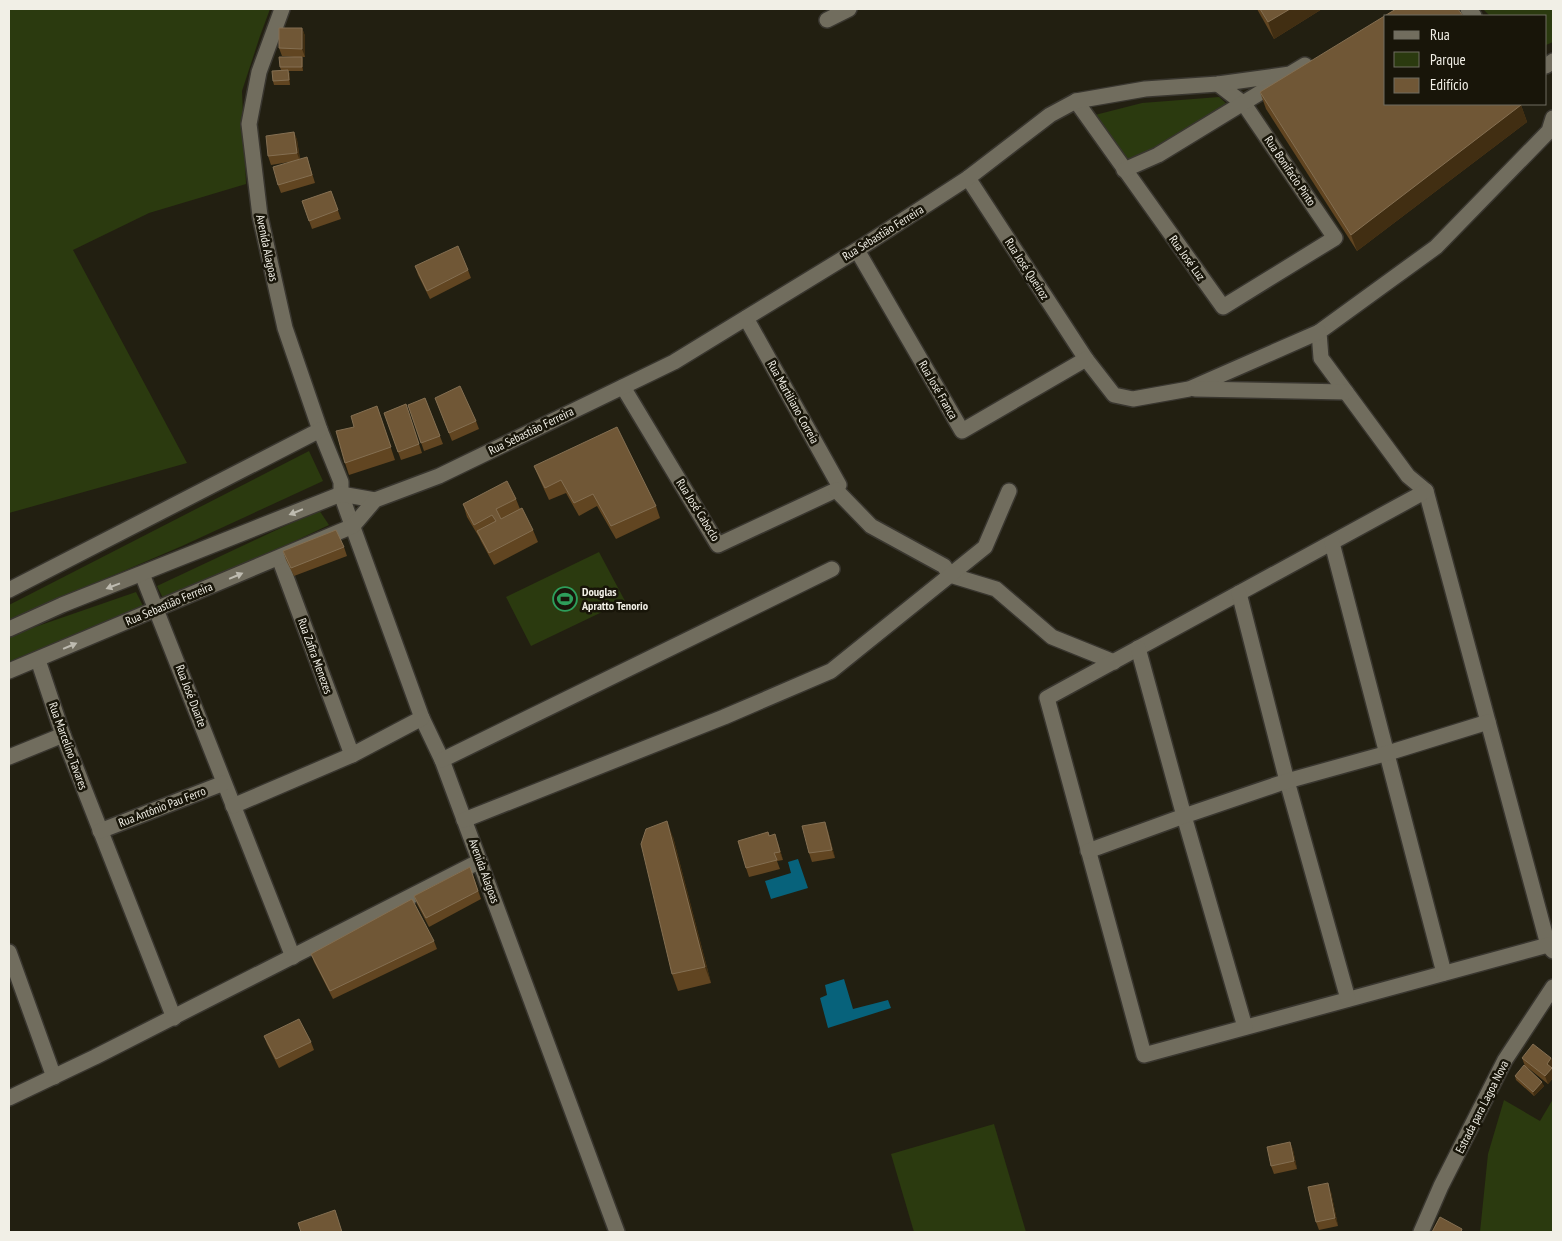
<svg xmlns="http://www.w3.org/2000/svg" width="1562" height="1241" viewBox="0 0 1562 1241" font-family="'PT Sans Narrow',sans-serif">
	<rect width="100%" height="100%" fill="#221f11"/>
	<!-- green -->
	<g fill="#2b3a0f">
		<path d="M 9,9 L 270,9 L 260,36 L 242,91 L 246,184 L 149,213 L 73,250 L 187,463 L 9,513 Z"/>
		<path d="M 1483,9 L 1553,9 L 1553,42 L 1546,45 L 1546,16 L 1490,16 Z"/>
		<path d="M 1219,97 L 1229,106 L 1131,162 L 1124,160 L 1095,115 L 1142,103 Z"/>
		<path d="M 309,451 L 323,481 L 182,546 L 9,620 L 9,605 Z"/>
		<path d="M 319,510 L 329,525 L 165,602 L 157,586 Z"/>
		<path d="M 599,552 L 625,601 L 531,646 L 506,597 Z"/>
		<path d="M 136,592 L 144,608 L 9,662 L 9,636 Z"/>
		<path d="M 1553,1099 L 1553,1232 L 1480,1232 L 1488,1154 L 1504,1100 L 1540,1121 Z"/>
		<path d="M 994,1124 L 1026,1232 L 914,1232 L 891,1154 Z"/>
	</g>
	<!-- water -->
	<g fill="#07627b">
		<path d="M 798,859 L 808,888 L 771,899 L 765,881 L 791,873 L 788,862 Z"/>
		<path d="M 844,979 L 853,1009 L 888,1000 L 891,1008 L 828,1028 L 820,998 L 827,995 L 825,985 Z"/>
	</g>
	<g fill="none" stroke-linecap="round" stroke-linejoin="round">
		<!-- street casing -->
		<g stroke="#39362f" stroke-width="18">
			<g id="street">
				<path d="M 282,9 L 259,72 L 249,124 L 260,216 L 285,328 L 320,430 L 341,482 L 341,494 L 347,511 L 422,718 L 442,760 L 617,1232"/>
				<path d="M 1468,9 L 1474,16"/>
				<path d="M 827,20 L 849,9"/>
				<path d="M 1546,66 L 1553,61"/>
				<path d="M 1076,101 L 1223,307 L 1335,238 L 1244,104 L 1218,84"/>
				<path d="M 1553,118 L 1549,131 L 1436,247 L 1319,332 L 1321,358 L 1408,476 L 1426,491 L 1548,945 L 1553,951"/>
				<path d="M 1124,170 L 1158,155 L 1276,83"/>
				<path d="M 968,178 L 1086,359 L 1114,395 L 1133,399 L 1189,389 L 1319,332"/>
				<path d="M 857,250 L 962,431 L 1086,359"/>
				<path d="M 623,387 L 718,545 L 836,490 L 839,485 L 746,318"/>
				<path d="M 1195,389 L 1346,392"/>
				<path d="M 836,490 L 871,526 L 944,566 L 950,575 L 996,589 L 1052,637 L 1114,662"/>
				<path d="M 1426,491 L 1047,698 L 1144,1055 L 1548,945"/>
				<path d="M 1332,543 L 1444,973"/>
				<path d="M 279,558 L 352,755"/>
				<path d="M 142,574 L 293,957"/>
				<path d="M 9,590 L 320,430"/>
				<path d="M 1239,593 L 1287,781 L 1348,999"/>
				<path d="M 9,629 L 62,605 L 341,494 L 375,500"/>
				<path d="M 1138,648 L 1184,816 L 1245,1027"/>
				<path d="M 38,660 L 63,735 L 174,1018"/>
				<path d="M 9,671 L 353,526 L 375,500 L 439,476 L 674,362 L 857,250 L 968,178 L 1050,115 L 1076,101 L 1145,89 L 1218,84 L 1290,74 L 1305,65"/>
				<path d="M 9,757 L 63,735"/>
				<path d="M 442,760 L 832,569"/>
				<path d="M 233,806 L 352,755 L 422,718"/>
				<path d="M 464,820 L 724,717 L 831,671 L 985,547 L 1009,491"/>
				<path d="M 100,831 L 224,783"/>
				<path d="M 1088,851 L 1184,816 L 1287,781 L 1388,753 L 1488,722"/>
				<path d="M 9,952 L 54,1077"/>
				<path d="M 9,1098 L 95,1057 L 480,861"/>
				<path d="M 1421,1232 L 1441,1186 L 1505,1060 L 1553,987"/>
			</g>
		</g>
		<!-- street -->
		<use href="#street" stroke="#716d5e" stroke-width="15"/>
	</g>
	<!-- wall -->
	<g fill="#614521">
		<path d="M 1257,9 L 1322,9 L 1274,39 Z"/>
		<path d="M 302,28 L 305,36 L 305,57 L 302,57 L 303,61 L 303,71 L 288,71 L 290,74 L 290,85 L 274,85 L 273,81 L 281,70 L 280,67 L 294,57 L 282,56 L 279,48 Z"/>
		<path d="M 1260,92 L 1521,105 L 1527,122 L 1357,251 L 1266,109 Z"/>
		<path d="M 294,132 L 297,140 L 300,159 L 307,157 L 315,183 L 281,193 L 278,185 L 289,162 L 271,165 L 268,156 Z"/>
		<path d="M 331,191 L 341,219 L 312,229 L 302,201 Z"/>
		<path d="M 415,266 L 468,270 L 471,278 L 430,299 L 418,275 Z"/>
		<path d="M 425,398 L 443,444 L 424,451 L 408,405 Z"/>
		<path d="M 435,398 L 476,421 L 479,429 L 452,441 Z"/>
		<path d="M 406,404 L 422,453 L 401,460 L 384,413 Z"/>
		<path d="M 377,406 L 395,460 L 349,475 L 345,463 L 354,427 Z"/>
		<path d="M 534,466 L 656,506 L 660,518 L 616,539 L 597,506 L 579,516 L 566,493 L 549,500 L 539,478 Z"/>
		<path d="M 516,499 L 520,509 L 533,530 L 538,542 L 494,565 L 482,543 L 479,537 L 467,517 L 463,504 Z"/>
		<path d="M 344,547 L 347,556 L 294,576 L 286,560 L 283,551 Z"/>
		<path d="M 828,831 L 835,858 L 812,862 L 809,853 Z"/>
		<path d="M 768,832 L 770,836 L 778,843 L 783,860 L 777,861 L 780,869 L 749,877 L 746,868 Z"/>
		<path d="M 673,837 L 711,983 L 678,991 L 672,974 Z"/>
		<path d="M 470,867 L 481,899 L 429,927 L 417,904 L 414,896 Z"/>
		<path d="M 434,941 L 437,949 L 333,999 L 314,962 L 311,954 Z"/>
		<path d="M 264,1036 L 311,1042 L 314,1050 L 279,1068 L 267,1044 Z"/>
		<path d="M 1522,1058 L 1551,1058 L 1553,1063 L 1553,1078 L 1548,1084 L 1527,1067 L 1544,1086 L 1534,1096 L 1516,1080 L 1515,1076 L 1525,1066 Z"/>
		<path d="M 1290,1142 L 1293,1150 L 1297,1169 L 1274,1174 L 1271,1166 Z"/>
		<path d="M 1331,1192 L 1338,1226 L 1319,1230 L 1316,1222 Z"/>
	</g>
	<!-- shaded-wall -->
	<g fill="#412e12">
		<path d="M 1290,9 L 1322,9 L 1274,39 L 1268,22 Z"/>
		<path d="M 302,28 L 305,36 L 305,57 L 302,49 Z"/>
		<path d="M 302,57 L 303,61 L 303,71 L 302,67 Z"/>
		<path d="M 288,70 L 290,74 L 290,85 L 289,80 Z"/>
		<path d="M 1521,105 L 1527,122 L 1357,251 L 1351,235 Z"/>
		<path d="M 294,132 L 297,140 L 300,161 L 297,153 Z"/>
		<path d="M 667,821 L 673,837 L 711,983 L 705,967 Z"/>
		<path d="M 825,822 L 828,831 L 835,858 L 832,850 Z"/>
		<path d="M 775,834 L 778,843 L 783,860 L 780,852 Z"/>
		<path d="M 1551,1058 L 1553,1063 L 1553,1068 L 1552,1068 L 1553,1073 L 1553,1078 L 1548,1084 L 1545,1076 L 1547,1064 Z"/>
		<path d="M 1542,1082 L 1544,1086 L 1534,1096 L 1533,1092 Z"/>
		<path d="M 1290,1142 L 1293,1150 L 1297,1169 L 1294,1161 Z"/>
		<path d="M 1328,1183 L 1331,1192 L 1338,1226 L 1335,1218 Z"/>
	</g>
	<!-- building -->
	<g fill="#705736" stroke="#846f52">
		<path d="M 1260,9 L 1290,9 L 1268,22 Z"/>
		<path d="M 1396,9 L 1458,9 L 1463,16 L 1386,16 L 1386,104 L 1520,104 L 1521,105 L 1351,235 L 1260,92 Z"/>
		<path d="M 279,28 L 302,28 L 302,49 L 279,48 Z"/>
		<path d="M 279,57 L 302,57 L 302,67 L 280,67 Z"/>
		<path d="M 288,70 L 289,80 L 273,81 L 272,71 Z"/>
		<path d="M 294,132 L 297,153 L 268,156 L 266,136 Z"/>
		<path d="M 307,157 L 312,175 L 278,185 L 273,167 Z"/>
		<path d="M 331,191 L 338,210 L 309,221 L 302,201 Z"/>
		<path d="M 458,246 L 468,270 L 427,291 L 415,266 Z"/>
		<path d="M 460,386 L 476,421 L 449,433 L 435,398 Z"/>
		<path d="M 425,398 L 440,436 L 421,443 L 408,405 Z"/>
		<path d="M 406,404 L 419,444 L 398,452 L 384,413 Z"/>
		<path d="M 377,406 L 391,447 L 345,463 L 336,431 L 354,427 L 351,416 Z"/>
		<path d="M 617,427 L 656,506 L 611,526 L 593,494 L 574,503 L 561,480 L 545,488 L 534,466 Z"/>
		<path d="M 507,481 L 516,499 L 496,509 L 501,519 L 522,508 L 533,530 L 489,553 L 477,531 L 496,521 L 492,515 L 474,525 L 463,504 Z"/>
		<path d="M 336,530 L 344,547 L 291,568 L 283,551 Z"/>
		<path d="M 667,821 L 705,967 L 672,974 L 641,844 L 646,829 Z"/>
		<path d="M 825,822 L 832,850 L 809,853 L 802,826 Z"/>
		<path d="M 768,832 L 769,836 L 775,834 L 780,852 L 774,853 L 777,860 L 746,868 L 738,841 Z"/>
		<path d="M 470,867 L 478,891 L 426,918 L 414,896 Z"/>
		<path d="M 412,899 L 434,941 L 330,991 L 311,954 Z"/>
		<path d="M 299,1019 L 311,1042 L 276,1059 L 264,1036 Z"/>
		<path d="M 1533,1044 L 1551,1058 L 1547,1064 L 1552,1068 L 1545,1076 L 1522,1058 Z"/>
		<path d="M 1524,1065 L 1542,1082 L 1533,1092 L 1515,1076 Z"/>
		<path d="M 1290,1142 L 1294,1161 L 1271,1166 L 1267,1147 Z"/>
		<path d="M 1328,1183 L 1335,1218 L 1316,1222 L 1308,1187 Z"/>
		<path d="M 335,1210 L 342,1232 L 301,1232 L 298,1223 Z"/>
		<path d="M 1440,1217 L 1462,1229 L 1461,1232 L 1432,1232 Z"/>
	</g>
	<!-- one-way arrows -->
	<defs><path id="oneway-solid" d="M-6-.8H1V-3.2L6.5 0L1 3.2V.8H-6Z" transform="scale(1.25)"/></defs>
	<g fill="#bebbb0">
		<use href="#oneway-solid" transform="translate(296 512) rotate(158)"/>
		<use href="#oneway-solid" transform="translate(236 576) rotate(-23)"/>
		<use href="#oneway-solid" transform="translate(113 586) rotate(159)"/>
		<use href="#oneway-solid" transform="translate(70 646) rotate(-23)"/>
	</g>
	<!-- icons -->
	<defs>
		<g id="stadium-ring" transform="scale(1.25)"><circle r="9.5" fill="#181509" stroke="#2e9e5b" stroke-width="1.5"/><path d="M0-5a6.5 5 0 1 0 0 10a6.5 5 0 1 0 0-10ZM-3.5-1.8h7v3.6h-7Z" fill="#2e9e5b"/></g>
	</defs>
	<g fill-rule="evenodd">
		<use href="#stadium-ring" x="565" y="599"/>
	</g>
	<g text-anchor="middle" stroke-width="5" stroke-linejoin="round" paint-order="stroke">
		<!-- street labels -->
		<g font-size="12" fill="#f1efe6" stroke="#181509">
			<text transform="translate(1290 171) rotate(56)" y="4">Rua Bonifacio Pinto</text>
			<text transform="translate(883 233) rotate(-32)" y="4">Rua Sebastião Ferreira</text>
			<text transform="translate(267 248) rotate(78)" y="4">Avenida Alagoas</text>
			<text transform="translate(1187 258) rotate(54)" y="4">Rua José Luz</text>
			<text transform="translate(1027 269) rotate(57)" y="4">Rua José Queiroz</text>
			<text transform="translate(938 390) rotate(60)" y="4">Rua José Franca</text>
			<text transform="translate(793 402) rotate(61)" y="4">Rua Martiliano Correia</text>
			<text transform="translate(531 431) rotate(-26)" y="4">Rua Sebastião Ferreira</text>
			<text transform="translate(698 510) rotate(58)" y="4">Rua José Caboclo</text>
			<text transform="translate(169 604) rotate(-23)" y="4">Rua Sebastião Ferreira</text>
			<text transform="translate(315 656) rotate(70)" y="4">Rua Zafira Menezes</text>
			<text transform="translate(191 696) rotate(69)" y="4">Rua José Duarte</text>
			<text transform="translate(68 746) rotate(70)" y="4">Rua Marcelino Tavares</text>
			<text transform="translate(162 807) rotate(-21)" y="4">Rua Antônio Pau Ferro</text>
			<text transform="translate(484 871) rotate(70)" y="4">Avenida Alagoas</text>
			<text transform="translate(1482 1107) rotate(-63)" y="4">Estrada para Lagoa Nova</text>
		</g>
		<!-- poi labels -->
		<g font-size="12" font-weight="bold" fill="#f1efe6" stroke="#181509" text-anchor="start">
			<text x="582" y="596">Douglas<tspan x="582" dy="14">Apratto Tenorio</tspan></text>
		</g>
	</g>
	<!-- border -->
	<rect width="1562" height="1241" fill="none" stroke="#f1efe6" stroke-width="20"/>
	<!-- legend -->
	<rect x="1384" y="15" width="162" height="90" fill="#181509" stroke="#6f6c61"/>
	<rect x="1394" y="31" width="25" height="8" fill="#716d5e" stroke="#6f6c61"/>
	<text x="1430" y="40" font-size="15" fill="#f1efe6">Rua</text>
	<rect x="1394" y="52" width="25" height="15" fill="#2b3a0f" stroke="#6f6c61"/>
	<text x="1430" y="65" font-size="15" fill="#f1efe6">Parque</text>
	<rect x="1394" y="78" width="25" height="15" fill="#705736" stroke="#6f6c61"/>
	<text x="1430" y="90" font-size="15" fill="#f1efe6">Edifício</text>
</svg>
